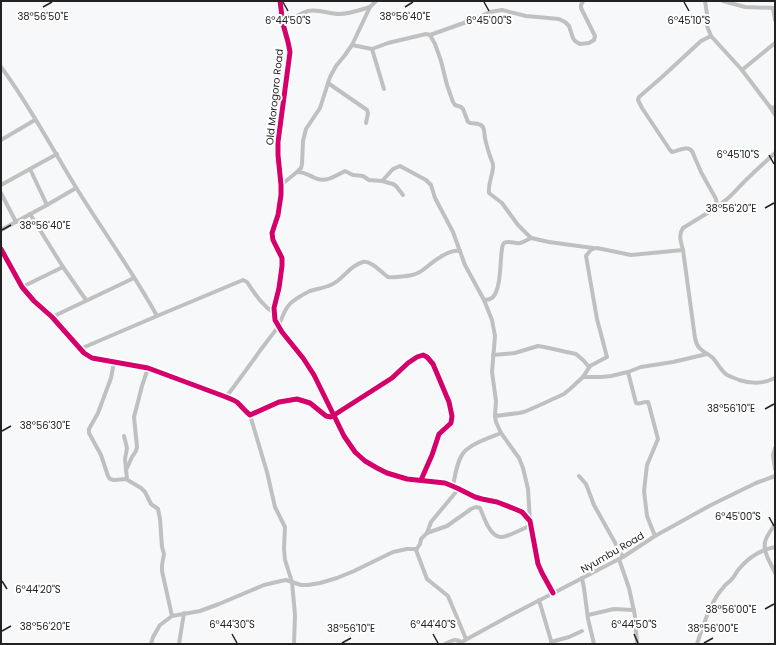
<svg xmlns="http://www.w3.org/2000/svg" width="776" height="645" viewBox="0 0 776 645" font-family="Poppins,sans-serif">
	<rect width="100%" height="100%" fill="#f7f8f9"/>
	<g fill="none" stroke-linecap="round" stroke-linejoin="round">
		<!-- minor -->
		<g stroke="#c0c0c1" stroke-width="4">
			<path d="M 280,1 L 283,24 L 288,42 L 290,52 L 278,142 L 278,155 L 281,185 L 281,195 L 278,215 L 272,233 L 273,240 L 282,258 L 282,266 L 279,288 L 274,308 L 275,320 L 282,332 L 303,358 L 314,375 L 344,436 L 355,452 L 365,461 L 377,468 L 387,473 L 407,479 L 445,483 L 457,488 L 475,497 L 482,499 L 497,502 L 515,509 L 522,512 L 530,521 L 538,564 L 542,573 L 553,593"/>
			<path d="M 705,1 L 708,20 L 707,26 L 711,36 L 742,70 L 770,107 L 775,108"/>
			<path d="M 723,1 L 745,7 L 775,8"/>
			<path d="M 773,8 L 775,20"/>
			<path d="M 283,24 C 291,20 299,14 308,11 C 319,9 329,14 339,14 C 349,14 360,10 370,7"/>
			<path d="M 430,35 L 475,19 L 490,12 L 502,10 L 526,16 L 559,19 L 565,22 L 569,26 L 573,38 L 575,41 L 580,44 L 589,43 L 594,40 L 595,36 L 581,8 L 581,5 L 583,1"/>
			<path d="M 711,36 L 701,41 L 662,77 L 639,97 L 638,100 L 642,108 L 670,150 L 672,152 C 679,151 686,145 692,151 L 701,172 L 716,199 L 717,206 L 714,209 L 683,228 C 678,235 681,242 683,250 L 695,338 C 698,352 704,350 713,358 C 718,364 721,371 727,375 C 731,377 735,378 739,380 C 752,384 762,384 775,378"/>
			<path d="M 352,45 L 372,49 L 388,43 L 426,34 L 430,35 L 435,44 L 441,61 L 447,85 L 453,102 L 455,105 L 461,107 L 463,109 L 468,122 C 472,125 478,122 482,126 C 485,128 484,135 485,138 C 486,144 488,150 490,156 C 491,160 494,163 493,168 C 492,177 488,184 489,193 L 502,203 L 518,225 L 531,238"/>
			<path d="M 372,49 L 384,89"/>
			<path d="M 1,67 C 29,104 52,149 77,189 C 103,231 133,272 157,316"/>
			<path d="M 742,70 L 775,43"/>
			<path d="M 328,83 L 367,110 L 368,113 L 366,123"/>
			<path d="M 770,107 L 775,115"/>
			<path d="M 1,140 L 35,120"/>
			<path d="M 30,169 L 47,205"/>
			<path d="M 297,172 C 305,172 308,175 315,178 C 325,183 336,176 345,171 L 353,175 L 363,176 L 369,180 L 382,181 L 393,184 L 396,186 L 403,195"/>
			<path d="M 382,181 L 393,169 L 400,166 L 426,180 L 431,185 L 435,198 L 453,232 L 465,265 L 484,300 L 492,320 L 495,336 L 492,372 L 496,401 L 495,416 L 496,422 L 501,433 L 519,458 L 523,468 L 528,489 L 530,521"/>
			<path d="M 1,185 L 57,154"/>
			<path d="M 281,185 L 297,172 L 301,168 L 302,164 L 303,141 L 306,129 L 320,108 L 330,77 L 336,66 L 345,55 L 352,45 L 370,7 L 376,1"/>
			<path d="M 1,193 L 16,222"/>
			<path d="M 717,206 C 728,201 735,191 743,183 C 753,173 764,163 775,153"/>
			<path d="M 30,214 L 63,267 L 86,300"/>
			<path d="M 1,230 L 47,205 L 76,188"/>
			<path d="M 1,249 L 22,287 L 34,301 L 52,317 L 84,353 L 92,358 L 148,368 L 226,397 C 230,399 235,400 238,403 C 242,407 245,411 250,415 L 279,402 L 297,399 L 310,403 L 326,416 L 331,417 L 392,378 L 408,363 L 417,357 L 423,355 L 427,357 L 433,364 L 449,402 L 452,416 L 451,423 L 439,434 L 432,455 L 421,480"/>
			<path d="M 22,287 L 63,267"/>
			<path d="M 484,300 C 487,300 491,299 493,297 C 503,287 499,247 504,243 C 509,240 515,244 520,243 C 524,242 527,240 531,238 L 549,242 L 593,248"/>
			<path d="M 52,317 L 134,278"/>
			<path d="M 80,349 L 157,316 L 243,280 L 247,282 C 255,294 262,305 274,313"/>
			<path d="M 493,355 L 515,353 L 538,346 L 544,347 L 576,354 L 584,361 L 589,367"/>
			<path d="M 114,362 L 111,378 L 98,413 L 89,429 L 89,433 L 101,455 L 108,476 L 110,479 L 114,480 L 126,479 L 141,488 L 145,492 L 151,504 L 158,509 L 160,519 L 162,547 L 164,554 L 162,565 L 162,571 L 172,616"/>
			<path d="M 628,372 L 636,403 C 640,405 644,401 648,402 L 649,405 L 658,439 L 647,465 L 644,491 L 647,516 L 655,536"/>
			<path d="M 583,377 L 601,377 L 611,376 L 628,372 L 641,367 L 673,362 L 707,354"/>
			<path d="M 226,397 C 237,383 247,369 257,355 C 263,346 271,337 277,328 C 283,319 283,309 292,302 C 297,298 304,294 310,291 C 319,288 328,288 336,282 C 345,276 351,265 363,262 C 371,260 382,273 388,277 C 391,278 408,276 412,275 C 419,274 423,270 428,266 C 435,260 450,249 460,251"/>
			<path d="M 250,415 L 267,472 L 275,507 L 285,527 L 284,549 L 285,560 L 292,582 L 295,615 L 294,644"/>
			<path d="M 495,416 L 519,413 L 524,412 L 540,405 L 564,394 L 570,389 L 583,377 L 590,366 L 607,357 L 597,319 L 586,256 C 589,252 591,248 597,248 L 631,255 L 683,250"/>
			<path d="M 124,436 L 127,448 L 125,459 L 127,479"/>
			<path d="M 775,448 L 773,455 L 775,469"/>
			<path d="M 126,470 L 132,457 L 136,451 L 137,447 L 134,417 L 142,386 L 148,368"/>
			<path d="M 579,476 L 586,484 L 594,505 L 623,557"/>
			<path d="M 453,486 C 455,476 457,459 465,451 C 472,443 491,437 501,433"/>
			<path d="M 457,488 L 456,492 L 431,522 L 427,533 L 421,539 L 420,544 L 416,550 L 427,579 L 448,596 L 466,639"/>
			<path d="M 775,524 C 772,529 768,534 766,539 C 761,550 771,563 775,573"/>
			<path d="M 427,533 L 447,526 L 471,509 L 476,507 L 480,508 C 484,517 490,538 502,537 C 507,537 525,528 531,525"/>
			<path d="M 619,559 L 629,588 L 635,616 L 637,644"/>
			<path d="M 582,578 L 584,588 L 588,619 L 594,644"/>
			<path d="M 539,600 L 552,644"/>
			<path d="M 588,615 L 614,609 L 634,610"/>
			<path d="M 551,642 L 569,637 L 582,631"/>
			<path d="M 151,644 L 153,637 L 160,625 L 172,616 L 200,611 L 219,604 L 264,585 L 281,581 L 286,580 L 301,585 L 308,585 L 320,583 L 337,578 L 354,571 L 393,552 L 407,549 L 416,549"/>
			<path d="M 179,644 L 184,613"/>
			<path d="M 445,644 C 451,641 455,638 461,642"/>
			<path d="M 458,644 L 511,615 L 623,557 L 655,536 L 711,505 L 756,483 L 775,476"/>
			<path d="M 697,644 C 702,628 711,600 723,588 C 725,584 729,583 732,579 C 735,576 736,572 739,569 C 748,558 760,550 775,547"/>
		</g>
		<!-- cycleway casing -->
		<g stroke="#fff" stroke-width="8">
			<g id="cycleway">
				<path d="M 280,1 L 283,24 L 288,42 L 290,52 L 278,142 L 278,155 L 281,185 L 281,195 L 278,215 L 272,233 L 273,240 L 282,258 L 282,266 L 279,288 L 274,308 L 275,320 L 282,332 L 303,358 L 314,375 L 344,436 L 355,452 L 365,461 L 377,468 L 387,473 L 407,479 L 445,483 L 457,488 L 475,497 L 482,499 L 497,502 L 515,509 L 522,512 L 530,521 L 538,564 L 542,573 L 553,593"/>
				<path d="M 1,249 L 22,287 L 34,301 L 52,317 L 84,353 L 92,358 L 148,368 L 226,397 C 230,399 235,400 238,403 C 242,407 245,411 250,415 L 279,402 L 297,399 L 310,403 L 326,416 L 331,417 L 392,378 L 408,363 L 417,357 L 423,355 L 427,357 L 433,364 L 449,402 L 452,416 L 451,423 L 439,434 L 432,455 L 421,480"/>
			</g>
		</g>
		<!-- cycleway -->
		<use href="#cycleway" stroke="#d6006c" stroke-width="5"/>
	</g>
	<!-- ticks -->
	<path fill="none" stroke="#222223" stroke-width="1.5" d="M 283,2 L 288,11M 484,2 L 489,11M 684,2 L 689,11M 43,7 L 52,2M 405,7 L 413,2M 769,155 L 774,164M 765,208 L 774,203M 2,230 L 11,225M 765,409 L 774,404M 2,431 L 11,426M 769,517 L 774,526M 2,581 L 7,589M 765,609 L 774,604M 2,631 L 11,626M 232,634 L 237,643M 433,634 L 438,643M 634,634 L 638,643M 342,643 L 351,638M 704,643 L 713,638"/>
	<g text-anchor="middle" stroke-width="4" stroke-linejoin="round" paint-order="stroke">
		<!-- street labels -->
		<g font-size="10" fill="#222223" stroke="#fff">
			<text transform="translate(274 97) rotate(-84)" y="4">Old Morogoro Road</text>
			<text transform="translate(612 552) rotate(-30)" y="4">Nyumbu Road</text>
		</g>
	</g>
	<g font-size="10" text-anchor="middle" fill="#222223" stroke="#fff" stroke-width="4" stroke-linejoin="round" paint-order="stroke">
		<text x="43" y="20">38°56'50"E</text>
		<text x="405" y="20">38°56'40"E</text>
		<text x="288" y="24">6°44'50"S</text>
		<text x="489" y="24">6°45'00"S</text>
		<text x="689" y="24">6°45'10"S</text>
		<text x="738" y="158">6°45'10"S</text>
		<text x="731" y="212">38°56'20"E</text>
		<text x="45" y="229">38°56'40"E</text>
		<text x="731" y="412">38°56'10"E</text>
		<text x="45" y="429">38°56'30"E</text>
		<text x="738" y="520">6°45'00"S</text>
		<text x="38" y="593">6°44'20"S</text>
		<text x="731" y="613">38°56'00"E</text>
		<text x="232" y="628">6°44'30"S</text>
		<text x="433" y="628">6°44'40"S</text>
		<text x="634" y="628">6°44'50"S</text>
		<text x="45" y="630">38°56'20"E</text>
		<text x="351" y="632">38°56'10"E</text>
		<text x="713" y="632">38°56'00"E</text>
	</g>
	<!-- border -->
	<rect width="776" height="645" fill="none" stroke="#222223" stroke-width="4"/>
</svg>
